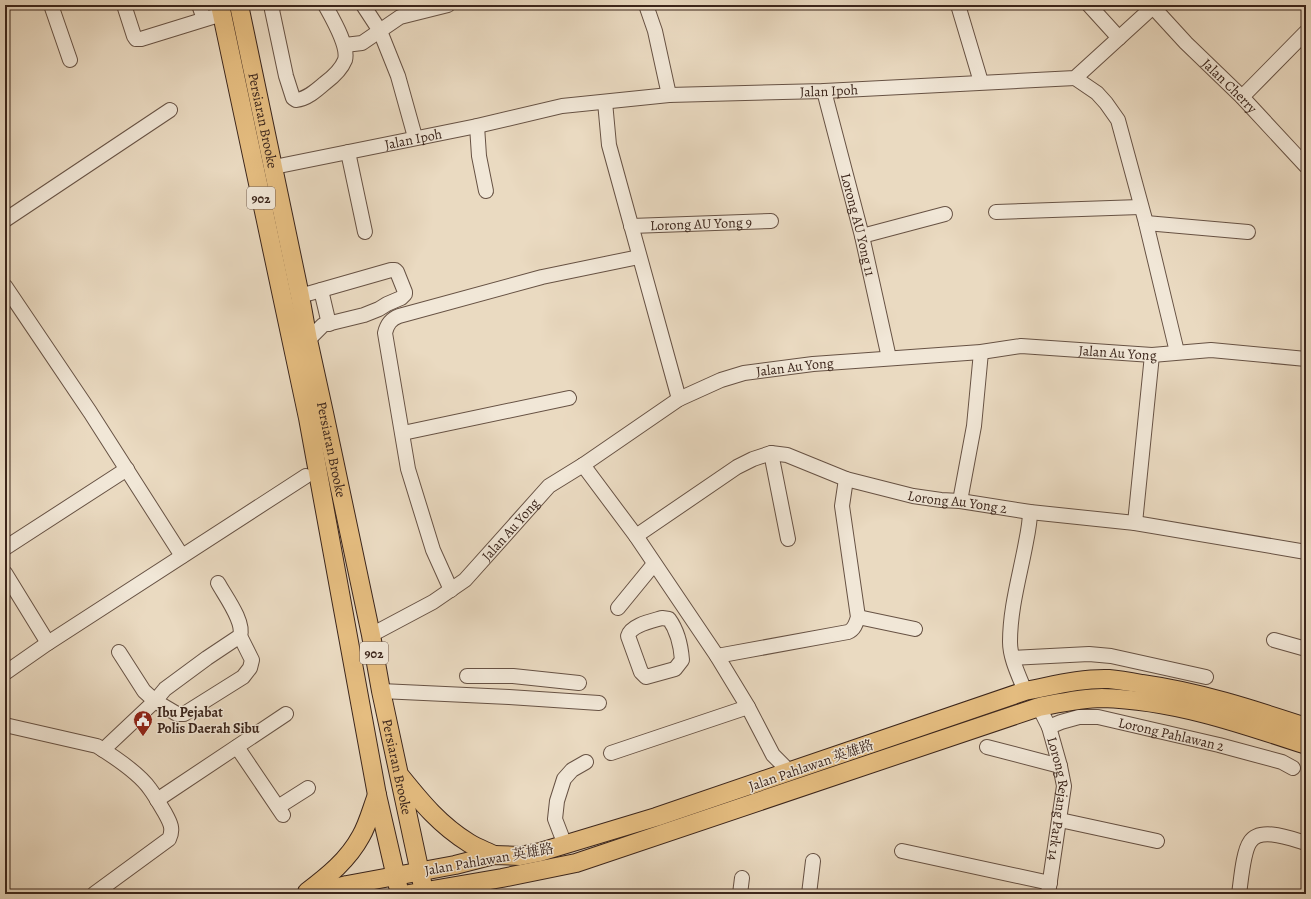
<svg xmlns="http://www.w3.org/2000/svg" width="1311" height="899" viewBox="0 0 1311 899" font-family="Alegreya,'Noto Serif SC',serif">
	<rect width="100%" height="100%" fill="#eadac1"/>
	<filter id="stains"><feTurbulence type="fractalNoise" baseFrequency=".005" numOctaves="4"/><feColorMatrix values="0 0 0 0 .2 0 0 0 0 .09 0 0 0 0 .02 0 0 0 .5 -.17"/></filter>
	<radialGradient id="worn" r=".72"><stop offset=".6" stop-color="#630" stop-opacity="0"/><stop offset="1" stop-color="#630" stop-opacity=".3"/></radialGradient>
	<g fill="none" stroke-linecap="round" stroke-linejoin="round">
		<!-- minor casing -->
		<g stroke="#675244" stroke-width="16">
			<g id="minor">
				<path d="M 51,5 L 70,60"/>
				<path d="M 124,5 L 134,36 L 136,39 L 141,39 L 222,14"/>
				<path d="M 199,5 L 204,19"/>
				<path d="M 274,5 L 272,10 L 286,76 L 293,98 L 296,100 C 307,99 317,90 325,83 C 333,77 341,70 345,60 C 349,46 332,18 325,5"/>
				<path d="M 363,5 L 380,31 L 398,76 L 415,137"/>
				<path d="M 646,5 L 655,31 L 669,95"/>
				<path d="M 958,5 L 981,82"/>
				<path d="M 1089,5 L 1119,38"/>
				<path id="s1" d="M 1153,7 L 1186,43 L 1242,97 L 1306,166"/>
				<path d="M 345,45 L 362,43 L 400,17 L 448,5"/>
				<path d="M 1075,78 L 1097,93 L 1106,103 L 1118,120 L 1146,223 L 1177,352"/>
				<path id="s2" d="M 824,91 L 862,236 L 889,358"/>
				<path d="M 1242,97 L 1306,32"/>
				<path d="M 605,102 L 609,145 L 679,399"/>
				<path d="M 477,126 L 479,156 L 486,191"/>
				<path d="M 348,152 L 365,232"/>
				<path id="s3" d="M 274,167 L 477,126 L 562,106 L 669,95 L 824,91 L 1075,78 L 1155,5"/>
				<path d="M 996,212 L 1140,207"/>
				<path d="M 5,220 L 170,110"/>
				<path d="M 1146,223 L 1248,232"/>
				<path id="s4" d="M 631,226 L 771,221"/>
				<path d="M 862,236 L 945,214"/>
				<path d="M 5,286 L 90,412 L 182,556"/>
				<path d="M 321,290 L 329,324"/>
				<path d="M 300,296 L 391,270 L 395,270 L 397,272 L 405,292 L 405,294 L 401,298 L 387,304 L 379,309 L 364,315 L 323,325 L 308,340"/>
				<path d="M 403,433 L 569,398"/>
				<path d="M 771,453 L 788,539"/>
				<path d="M 583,465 L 636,536 L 717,656 L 748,707 L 773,755 L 790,772"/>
				<path d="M 960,501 L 974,426 L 981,352"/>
				<path d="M 1135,523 L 1152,355"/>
				<path id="s5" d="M 636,536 L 737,467 L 753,459 L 771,453 L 787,455 L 846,479 L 913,496 L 941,500 L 960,501 L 1030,512 L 1135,523 L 1306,552"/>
				<path d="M 5,548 L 127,469"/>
				<path d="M 5,573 L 48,643"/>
				<path d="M 451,590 L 433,550 L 408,469 L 385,333 C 387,324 391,319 399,316 L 542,277 L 639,257"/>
				<path d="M 618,608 L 654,564"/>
				<path d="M 858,617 L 915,629"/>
				<path d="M 662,618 L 669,619 C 677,630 681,647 682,660 L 675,669 L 646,677 L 641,672 L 628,636 C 631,625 652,621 662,618 Z"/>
				<path id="s6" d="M 371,635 L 433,602 L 465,580 L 549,486 L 583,465 L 679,399 L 721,380 L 744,373 L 813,364 L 981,352 L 1021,346 L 1152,355 L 1211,350 L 1306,359"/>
				<path d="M 1274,640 L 1306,649"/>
				<path d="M 119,652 L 144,691 L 155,701 L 177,714 L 184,714 L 243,677 L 250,668 L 252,660 L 240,636"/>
				<path d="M 717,656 L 848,632 C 854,630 856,624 858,617 L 842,506 L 846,479"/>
				<path d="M 1013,658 L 1089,654 L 1111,656 L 1206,677"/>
				<path d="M 5,673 L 48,643 L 306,476"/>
				<path d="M 467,676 L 513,676 L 579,683"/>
				<path d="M 381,691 L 509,697 L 599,703"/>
				<path d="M 1025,691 C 1019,676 1010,658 1010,642 C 1010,608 1020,575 1026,542 C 1028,532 1030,522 1030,512"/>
				<path id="s7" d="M 1039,707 L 1049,727 L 1060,766 L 1064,786 L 1048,894"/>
				<path d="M 5,725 L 97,746 C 113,756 139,773 150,789 C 156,797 160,805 165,813 C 170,822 174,829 169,839 L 94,894"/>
				<path id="s8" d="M 1049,727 L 1061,722 L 1079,717 L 1098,717 L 1219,745 L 1282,762 L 1293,768"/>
				<path d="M 237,747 L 283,815"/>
				<path d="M 987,747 L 1060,766"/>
				<path d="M 103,750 L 155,701 L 165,689 L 207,658 L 240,636 C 245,622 225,596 218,583"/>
				<path d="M 611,753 L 748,707"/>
				<path d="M 157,800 L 286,714"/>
				<path d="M 278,807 L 308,788"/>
				<path d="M 1060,820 L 1157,841"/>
				<path d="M 565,845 L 555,819 L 557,801 L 564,779 L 572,770 L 586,762"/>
				<path d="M 902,851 L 1050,883"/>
				<path d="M 740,894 L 742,878"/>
				<path d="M 809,894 L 813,861"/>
				<path d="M 1239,894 C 1241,881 1243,852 1250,842 C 1260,826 1292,839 1306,843"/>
			</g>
		</g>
		<!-- major casing -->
		<g stroke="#3b251b" stroke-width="20">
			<g id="major">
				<path d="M 220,5 L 308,418 L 377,795 L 398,886"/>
				<path id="s9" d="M 239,5 L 300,296 L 308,340 L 324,413 L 371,635 L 381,691 L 422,882"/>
				<path d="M 401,777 C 422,803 440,825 469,843 C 477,848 486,851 494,855"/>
				<path d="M 307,892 C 328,876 348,860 361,836 C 368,824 372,808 377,795"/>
				<path d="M 314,894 L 347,885 L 455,865 L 494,855 L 520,856 L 540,852 L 656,817 L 1025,691 C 1052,686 1081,678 1109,679 C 1120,680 1131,682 1142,684 C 1199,692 1251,709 1306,727"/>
				<path d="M 409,894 L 502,878 L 576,863 L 1039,707 C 1060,703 1082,698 1102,698 C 1173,700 1240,723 1306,745"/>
			</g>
		</g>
		<!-- minor -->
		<use href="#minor" stroke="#f1e7d7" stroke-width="14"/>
		<!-- major -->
		<use href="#major" stroke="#e5bd80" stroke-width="18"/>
	</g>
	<!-- icons -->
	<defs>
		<g id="civic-pin" transform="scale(1)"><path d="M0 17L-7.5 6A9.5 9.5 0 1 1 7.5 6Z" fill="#8f2418" stroke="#f1e7d7"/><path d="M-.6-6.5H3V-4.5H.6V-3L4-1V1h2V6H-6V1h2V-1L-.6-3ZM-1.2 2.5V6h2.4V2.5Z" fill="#fff"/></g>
	</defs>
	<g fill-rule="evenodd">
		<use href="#civic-pin" x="143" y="720"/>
	</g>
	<g text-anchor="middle" stroke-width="3" stroke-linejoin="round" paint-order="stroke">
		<!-- shield labels -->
		<g fill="#f1e7d7" stroke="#725f53" stroke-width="1">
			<rect x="247" y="187" width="28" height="22" rx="3"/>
			<rect x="360" y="642" width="28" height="22" rx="3"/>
		</g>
		<g font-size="13" font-weight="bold" fill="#3b251b">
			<text x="261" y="203">902</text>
			<text x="374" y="658">902</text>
		</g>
		<!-- street labels -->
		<g font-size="14" fill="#3b251b" stroke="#f1e7d7">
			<text dy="5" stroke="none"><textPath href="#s1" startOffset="110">Jalan Cherry</textPath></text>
			<text dy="5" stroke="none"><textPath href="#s3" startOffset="562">Jalan Ipoh</textPath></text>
			<text dy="5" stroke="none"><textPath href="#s9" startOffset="118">Persiaran Brooke</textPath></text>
			<text dy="5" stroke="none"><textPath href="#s3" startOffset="142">Jalan Ipoh</textPath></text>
			<text dy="5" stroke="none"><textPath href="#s4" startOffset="70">Lorong AU Yong 9</textPath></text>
			<text dy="5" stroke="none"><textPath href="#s2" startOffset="138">Lorong AU Yong 11</textPath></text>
			<text dy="5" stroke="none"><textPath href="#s6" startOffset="837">Jalan Au Yong</textPath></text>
			<text dy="5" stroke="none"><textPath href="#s6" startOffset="513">Jalan Au Yong</textPath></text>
			<text dy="5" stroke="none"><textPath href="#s9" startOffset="454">Persiaran Brooke</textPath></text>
			<text dy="5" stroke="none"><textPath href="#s5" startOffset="353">Lorong Au Yong 2</textPath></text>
			<text dy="5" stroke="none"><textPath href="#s6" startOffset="177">Jalan Au Yong</textPath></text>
			<text dy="5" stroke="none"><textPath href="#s8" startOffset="126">Lorong Pahlawan 2</textPath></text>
			<text transform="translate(811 765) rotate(-19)" y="5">Jalan Pahlawan 英雄路</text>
			<text dy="5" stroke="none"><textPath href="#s9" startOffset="778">Persiaran Brooke</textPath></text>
			<text dy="5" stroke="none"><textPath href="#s7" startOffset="96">Lorong Rejang Park 14</textPath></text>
			<text transform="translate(489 859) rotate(-10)" y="5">Jalan Pahlawan 英雄路</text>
		</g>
		<!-- poi labels -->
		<g font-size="14" font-weight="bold" fill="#3b251b" stroke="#f1e7d7" text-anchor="start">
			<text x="157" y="717">Ibu Pejabat<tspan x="157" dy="16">Polis Daerah Sibu</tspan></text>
		</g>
	</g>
	<!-- margin -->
	<rect width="1311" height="899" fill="none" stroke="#eadac1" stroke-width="20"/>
	<rect x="6" y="6" width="1299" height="887" fill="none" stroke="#3b251b" stroke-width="2"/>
	<rect x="10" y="10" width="1291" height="879" fill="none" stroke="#3b251b"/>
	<rect width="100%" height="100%" filter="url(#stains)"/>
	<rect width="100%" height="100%" fill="url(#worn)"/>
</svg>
